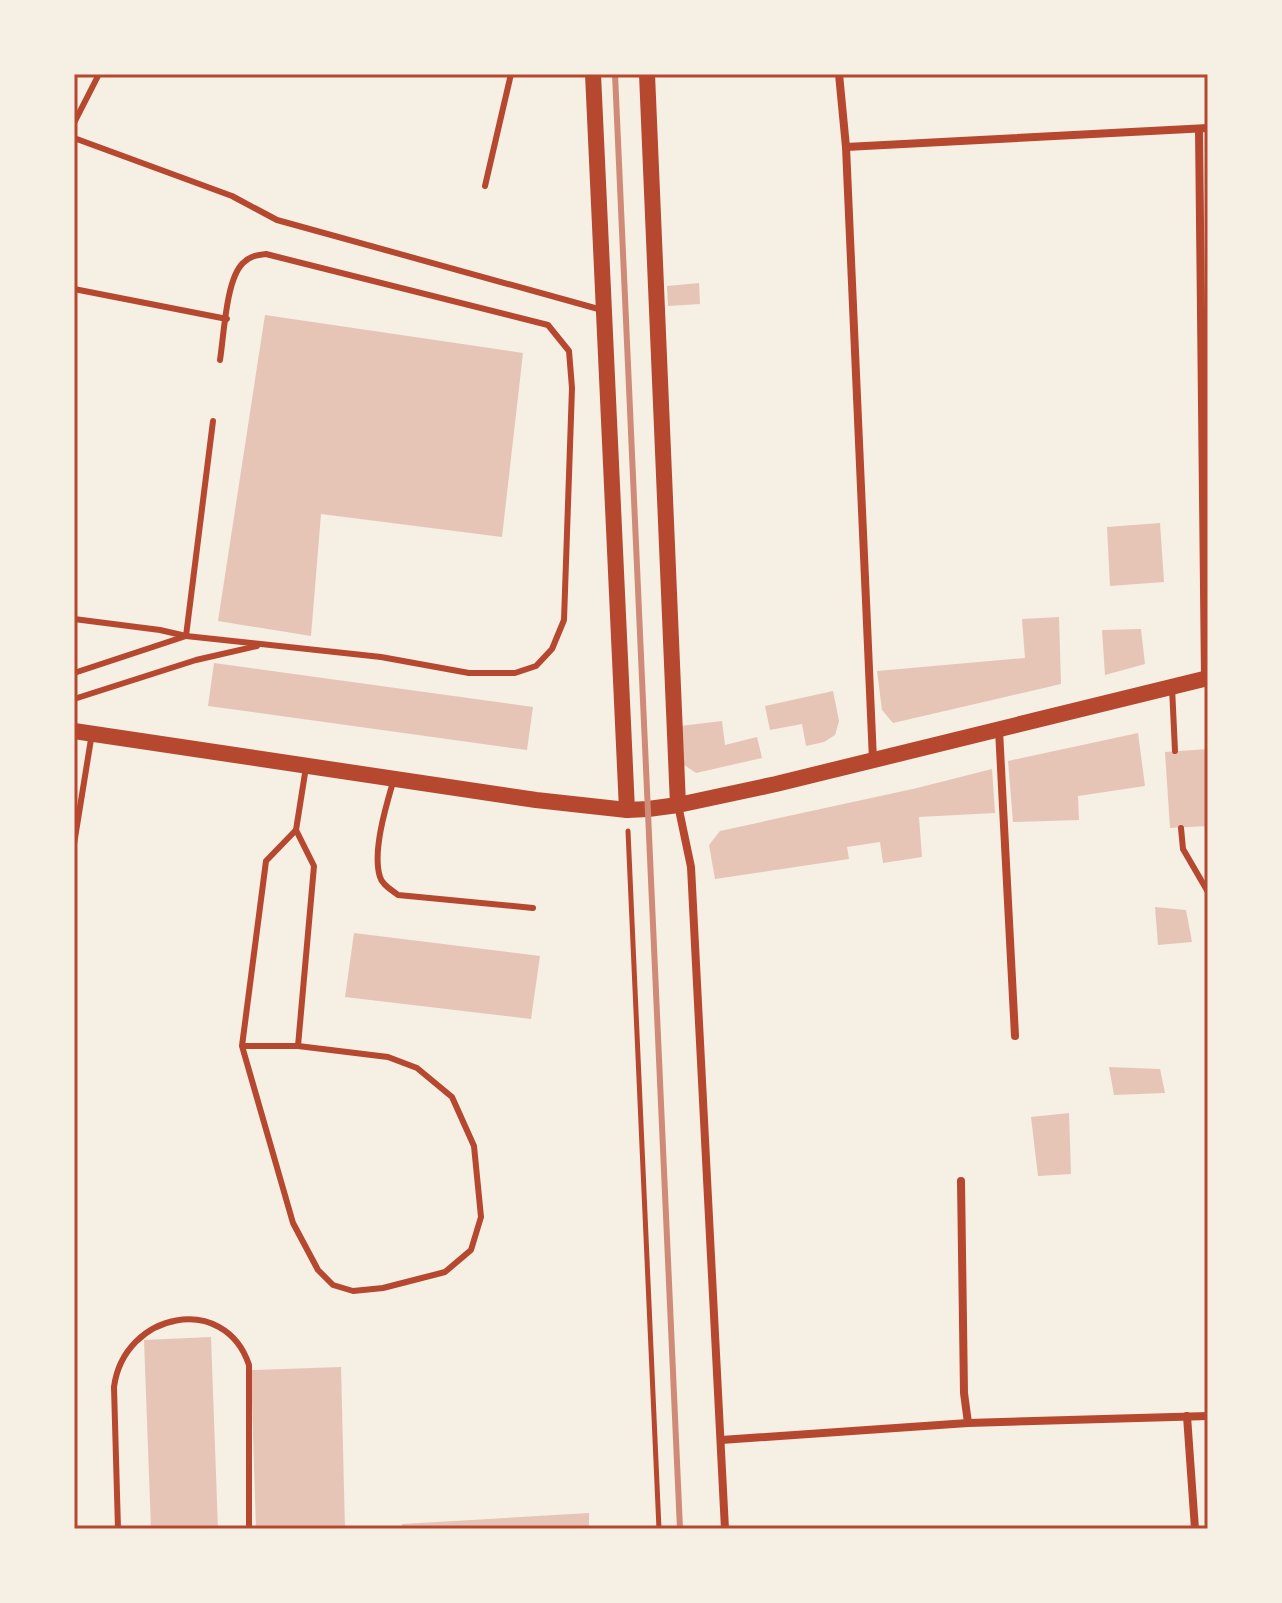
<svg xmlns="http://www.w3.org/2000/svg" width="1282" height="1603" viewBox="0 0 1282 1603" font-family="Montserrat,sans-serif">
	<rect width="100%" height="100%" fill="#f6efe4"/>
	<!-- building -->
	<g fill="#e6c5b7">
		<path d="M 699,283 L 700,304 L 668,306 L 667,286 Z"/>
		<path d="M 265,315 L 523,353 L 502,537 L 321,514 L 311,636 L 218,621 Z"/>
		<path d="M 1160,523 L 1164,582 L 1110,586 L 1107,527 Z"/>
		<path d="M 1059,617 L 1061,684 L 893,723 L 882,710 L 877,671 L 1025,658 L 1022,619 Z"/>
		<path d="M 1141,629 L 1145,664 L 1105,675 L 1102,630 Z"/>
		<path d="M 214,663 L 533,707 L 527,750 L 208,706 Z"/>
		<path d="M 833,691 L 839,721 L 835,735 L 824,742 L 806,746 L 802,724 L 770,730 L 765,706 Z"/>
		<path d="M 722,721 L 725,745 L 757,737 L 762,758 L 696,773 L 684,765 L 680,726 Z"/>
		<path d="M 1138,733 L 1145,786 L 1078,796 L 1079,820 L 1013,822 L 1008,761 Z"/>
		<path d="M 1208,749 L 1208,826 L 1170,828 L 1165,752 Z"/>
		<path d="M 992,769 L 995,813 L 919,817 L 922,857 L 883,863 L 880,842 L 847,847 L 849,859 L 715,879 L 709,845 L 720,831 L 917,788 Z"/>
		<path d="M 1155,907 L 1186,910 L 1192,942 L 1158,945 Z"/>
		<path d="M 354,933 L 540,956 L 531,1019 L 345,997 Z"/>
		<path d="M 1109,1067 L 1160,1069 L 1165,1093 L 1114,1095 Z"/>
		<path d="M 1069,1113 L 1071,1174 L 1038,1176 L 1031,1117 Z"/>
		<path d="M 211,1337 L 218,1529 L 151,1529 L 144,1340 Z"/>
		<path d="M 341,1367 L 345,1529 L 256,1529 L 251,1370 Z"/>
		<path d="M 589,1513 L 589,1529 L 402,1529 L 402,1524 Z"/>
	</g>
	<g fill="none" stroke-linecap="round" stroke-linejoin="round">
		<!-- path -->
		<path stroke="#b5482f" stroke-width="5" d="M 628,831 L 659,1529"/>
		<!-- service -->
		<g stroke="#b5482f" stroke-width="6">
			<path d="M 74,123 L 99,74"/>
			<path d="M 74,138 L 232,196 L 277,220 L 602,310"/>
			<path d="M 485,186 L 511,74"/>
			<path d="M 74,289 L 227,319"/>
			<path d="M 74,619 L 160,630 L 186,636 L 381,657 L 469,673 L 515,673 L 536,666 L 552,649 L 564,620 L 572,388 L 569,351 L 548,325 L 266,254 C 257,255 250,256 243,263 C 226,279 224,335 220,360"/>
			<path d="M 74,673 L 186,636 L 213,421"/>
			<path d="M 1172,687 L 1175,751"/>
			<path d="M 74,699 L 196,660 L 257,646"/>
			<path d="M 393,782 C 386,806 372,852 380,877 C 382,885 392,890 398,895 L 533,908"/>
			<path d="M 1181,828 L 1183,849 L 1208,892"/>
			<path d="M 296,830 L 314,866 L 298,1046"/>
			<path d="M 74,844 L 92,733"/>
			<path d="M 242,1046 L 298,1046 L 388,1057 L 417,1068 L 452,1097 L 474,1146 L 481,1217 L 471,1250 L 445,1272 L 383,1288 L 353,1291 L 333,1285 L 318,1270 L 293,1223 L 242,1046 L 266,861 L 296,830 L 306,767"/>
			<path d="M 118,1529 L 114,1387 C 124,1312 225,1292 249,1365 L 249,1529"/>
		</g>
		<!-- minor -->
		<g stroke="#b5482f" stroke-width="8">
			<path d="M 839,74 L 846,147 L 873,760"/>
			<path d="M 1199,129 L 1205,679"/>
			<path d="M 846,147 L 1208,128"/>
			<path d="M 999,730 L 1015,1036"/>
			<path d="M 678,805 L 691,867 L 725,1529"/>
			<path d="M 961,1181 L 964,1393 L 968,1423"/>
			<path d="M 1187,1416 L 1195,1529"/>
			<path d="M 721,1440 L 968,1423 L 1208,1416"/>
		</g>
		<!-- secondary -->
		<g stroke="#b5482f" stroke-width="16">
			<path d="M 593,74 L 627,810"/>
			<path d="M 647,74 L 678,805"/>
			<path d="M 74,731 L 536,800 L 627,810 L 648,809 L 678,805 L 776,784 L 1208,678"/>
		</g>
		<!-- rail -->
		<path stroke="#cf8b77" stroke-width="6" d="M 615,74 L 680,1529"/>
	</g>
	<!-- border -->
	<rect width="1282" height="1603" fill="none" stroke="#f6efe4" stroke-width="152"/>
	<rect x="76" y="76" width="1130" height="1451" fill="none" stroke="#b5482f" stroke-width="3"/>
</svg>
